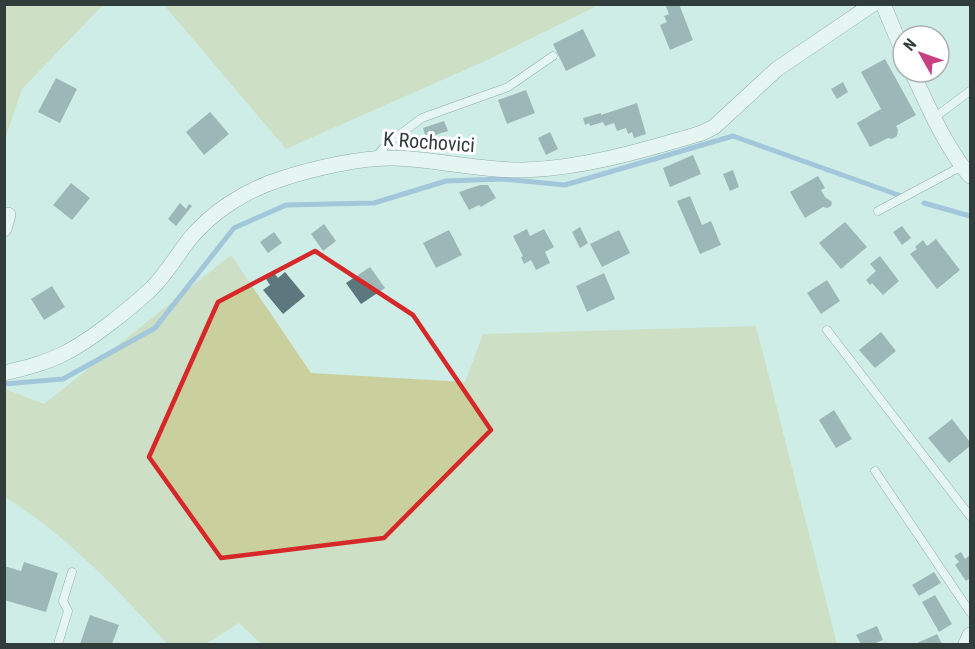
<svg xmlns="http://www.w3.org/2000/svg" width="975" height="649" viewBox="0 0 975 649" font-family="'Roboto Condensed',sans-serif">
	<rect width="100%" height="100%" fill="#cfede7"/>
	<!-- green -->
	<g fill="#cad09d">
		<path d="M 5,4 L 103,5 L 22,89 L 5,139 Z"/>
		<path d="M 164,5 L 599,5 L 485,61 L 286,149 Z"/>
		<path d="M 231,255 L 311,373 L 465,382 L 483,334 L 756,326 L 837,644 L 261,644 L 239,623 L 206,644 L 167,644 C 118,590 68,536 5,497 L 5,389 L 44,404 Z"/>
	</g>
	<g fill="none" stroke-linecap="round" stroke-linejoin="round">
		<!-- stream -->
		<g stroke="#6c9acb" stroke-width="5">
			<path d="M 924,203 L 970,216"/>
			<path d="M 4,384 L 63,379 L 155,328 L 234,228 L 286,205 L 374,203 L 446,181 L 503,179 L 565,185 L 733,136 L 904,197"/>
		</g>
	</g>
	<!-- building -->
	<g fill="#5d777e">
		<path d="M 665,4 L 679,4 L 693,40 L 670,50 L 660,25 L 667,22 L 664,16 L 669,14 Z"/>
		<path d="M 583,29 L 596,56 L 566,71 L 553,44 Z"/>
		<path d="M 885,59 L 916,115 L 896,126 L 898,130 L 897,136 L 892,139 L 888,138 L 870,147 L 857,123 L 881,109 L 861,72 Z"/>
		<path d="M 56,78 L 77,89 L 60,123 L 38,112 Z"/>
		<path d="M 843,82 L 848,92 L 837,99 L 831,89 Z"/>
		<path d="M 526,90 L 535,113 L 507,124 L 498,100 Z"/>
		<path d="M 637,103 L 646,134 L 634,138 L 632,132 L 628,134 L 626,128 L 617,131 L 614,123 L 605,126 L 603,122 L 590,126 L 589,123 L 585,125 L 583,118 L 601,113 L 601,115 Z"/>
		<path d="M 210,112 L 229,134 L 204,155 L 186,132 Z"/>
		<path d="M 444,121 L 448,131 L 426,138 L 423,128 Z"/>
		<path d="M 550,132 L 558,149 L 546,155 L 538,138 Z"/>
		<path d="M 693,155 L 701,174 L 670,187 L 663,168 Z"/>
		<path d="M 733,170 L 739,187 L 730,191 L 723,174 Z"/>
		<path d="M 818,176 L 825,188 L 821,190 L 825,197 L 832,202 L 831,206 L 827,208 L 823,207 L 805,218 L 790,192 Z"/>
		<path d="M 71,183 L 90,198 L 72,220 L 53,205 Z"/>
		<path d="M 480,185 L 488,185 L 496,198 L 481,207 L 479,205 L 469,210 L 459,192 Z"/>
		<path d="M 690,196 L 702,225 L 711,221 L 721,245 L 700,254 L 677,201 Z"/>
		<path d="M 180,203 L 186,209 L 189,204 L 192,206 L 176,226 L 168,219 Z"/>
		<path d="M 845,222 L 867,247 L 841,269 L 819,243 Z"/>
		<path d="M 324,224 L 336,241 L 323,251 L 311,234 Z"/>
		<path d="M 902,226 L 911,238 L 902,245 L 893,232 Z"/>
		<path d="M 580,227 L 588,243 L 580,248 L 572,232 Z"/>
		<path d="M 527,229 L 530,236 L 544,229 L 554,247 L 545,252 L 550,263 L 536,270 L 531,260 L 524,264 L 521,257 L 523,256 L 513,236 Z"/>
		<path d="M 449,230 L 462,255 L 436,268 L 423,243 Z"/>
		<path d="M 619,230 L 630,253 L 602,267 L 590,244 Z"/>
		<path d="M 274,232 L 282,243 L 268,253 L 260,242 Z"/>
		<path d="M 936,239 L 960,270 L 937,289 L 910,254 L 917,249 L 915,247 L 923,240 L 927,246 Z"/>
		<path d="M 880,256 L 899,281 L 883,295 L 872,283 L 870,285 L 866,280 L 876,271 L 870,264 Z"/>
		<path d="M 370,267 L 385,288 L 361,304 L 346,283 Z"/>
		<path d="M 285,272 L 305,296 L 283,314 L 263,290 L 270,285 L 266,279 L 274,273 L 278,278 Z"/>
		<path d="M 604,273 L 615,299 L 587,312 L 576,286 Z"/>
		<path d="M 827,280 L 840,301 L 821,314 L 807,293 Z"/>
		<path d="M 52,286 L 65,307 L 44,320 L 31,299 Z"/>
		<path d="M 881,332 L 896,351 L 875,368 L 859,350 Z"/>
		<path d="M 834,410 L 852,439 L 836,448 L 819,420 Z"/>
		<path d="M 952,419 L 970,442 L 970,446 L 949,463 L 928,438 Z"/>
		<path d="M 961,552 L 965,559 L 970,555 L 970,578 L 966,581 L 955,565 L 959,562 L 954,556 Z"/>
		<path d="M 24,562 L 58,573 L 46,612 L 4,600 L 4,566 L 21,571 Z"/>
		<path d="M 934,572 L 941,583 L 919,596 L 912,585 Z"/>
		<path d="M 935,595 L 952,624 L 939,632 L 922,602 Z"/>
		<path d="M 90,615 L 119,625 L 112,644 L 80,644 Z"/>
		<path d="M 877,626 L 883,640 L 873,644 L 861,644 L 856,635 Z"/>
		<path d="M 937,634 L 942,644 L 915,644 Z"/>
	</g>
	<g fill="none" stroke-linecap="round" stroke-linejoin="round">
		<!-- lane casing -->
		<g stroke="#49645f" stroke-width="9">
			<g id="lane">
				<path d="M 934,118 L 970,91"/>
				<path d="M 376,157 L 387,144 L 422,118 L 508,87 L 553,56"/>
				<path d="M 878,211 L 962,166"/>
				<path d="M 827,330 L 970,516"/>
				<path d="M 875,471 L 970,612"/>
				<path d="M 58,644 L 68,611 L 63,601 L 72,572"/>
			</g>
		</g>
		<!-- street casing -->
		<g stroke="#49645f" stroke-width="16">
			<g id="street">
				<path d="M 883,4 L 903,52"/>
				<path d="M 912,72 C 929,108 945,146 970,176"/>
				<path d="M 4,229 L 8,215"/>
				<path d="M 4,373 C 25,368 46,363 65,353 C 91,340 131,308 152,288 C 166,274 176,257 188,241 C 211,212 246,190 281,179 C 311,169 362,157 393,158 C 437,159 480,171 524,170 C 585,168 644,150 702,133 L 714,127 L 777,69 L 873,4"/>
				<path d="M 966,644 L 970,635"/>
			</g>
		</g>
		<!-- lane -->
		<use href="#lane" stroke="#fff" stroke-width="8"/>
		<!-- street -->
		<use href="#street" stroke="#fff" stroke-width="15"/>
	</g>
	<!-- marked area -->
	<path d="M0 0H975V649H0ZM 315,251 L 413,315 L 491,430 L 384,538 L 221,558 L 149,457 L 218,302 Z" fill="#cfede7" fill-opacity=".55" fill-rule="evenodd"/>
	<path fill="none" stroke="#d62828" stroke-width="4.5" stroke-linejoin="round" d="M 315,251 L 413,315 L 491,430 L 384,538 L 221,558 L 149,457 L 218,302 Z"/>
	<g text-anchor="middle" stroke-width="6" stroke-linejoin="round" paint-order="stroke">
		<!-- street labels -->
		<g font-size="20" fill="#313d3b" stroke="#fff">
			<text transform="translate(429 142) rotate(4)" y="7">K Rochovici</text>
		</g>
	</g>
	<!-- border -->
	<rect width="975" height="649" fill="none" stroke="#313d3b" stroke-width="12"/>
	<!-- north arrow -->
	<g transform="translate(921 54) rotate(310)"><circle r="28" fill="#ffffff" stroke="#adb1b1" stroke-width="1.5"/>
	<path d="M0-4.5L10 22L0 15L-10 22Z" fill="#c74081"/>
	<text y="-9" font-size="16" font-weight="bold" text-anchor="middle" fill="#313d3b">N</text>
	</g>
</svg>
